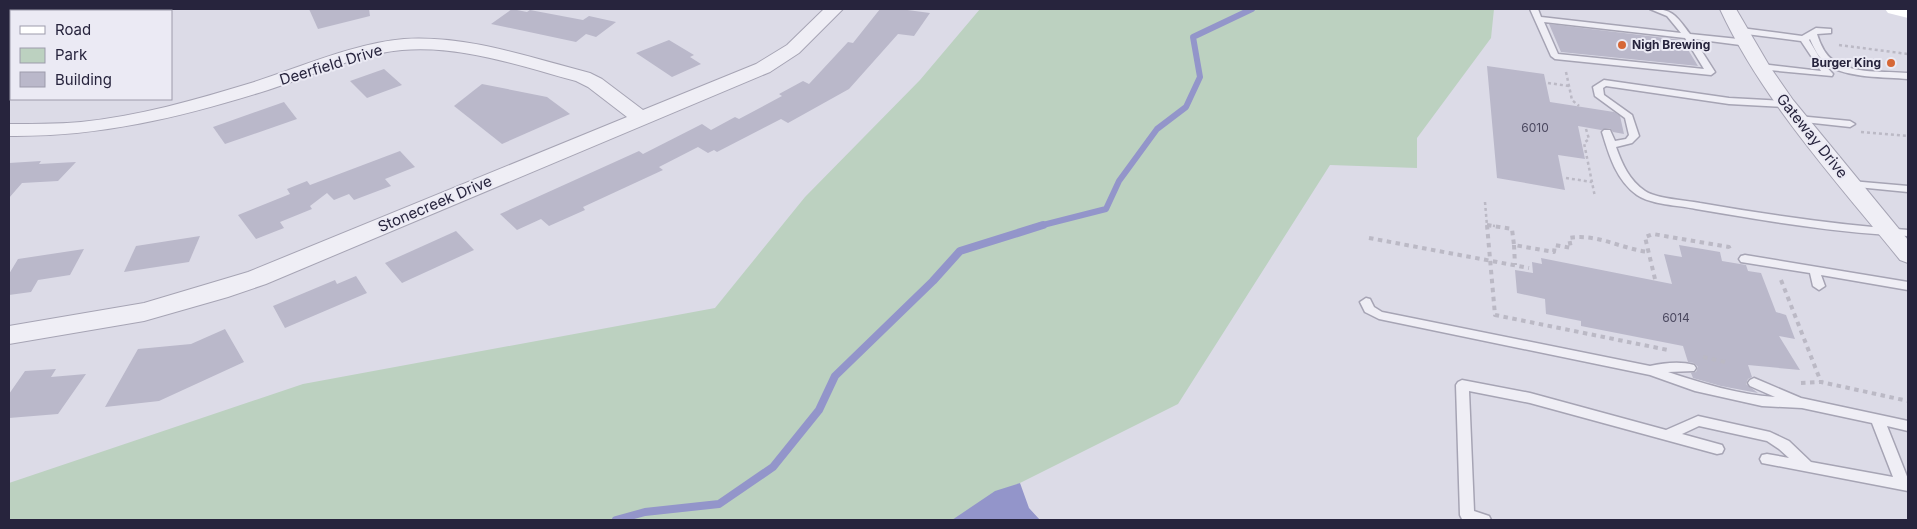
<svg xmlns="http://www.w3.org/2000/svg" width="1917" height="529" viewBox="0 0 1917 529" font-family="Inter,sans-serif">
	<rect width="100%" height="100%" fill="#dcdbe7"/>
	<!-- green -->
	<path fill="#bcd1c0" d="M 980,9 L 1494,9 L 1491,38 L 1417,138 L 1417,168 L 1330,165 L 1178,404 L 1020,483 L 952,520 L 9,520 L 9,483 L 303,384 L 715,308 L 805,197 L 920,80 Z"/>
	<!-- water -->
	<path fill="#9395ca" d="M 1020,483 L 1029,508 L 1040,520 L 952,520 L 995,491 Z"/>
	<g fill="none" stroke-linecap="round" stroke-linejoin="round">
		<!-- stream-far1 -->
		<path stroke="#9395ca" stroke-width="6" d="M 1039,226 L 1106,209 L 1119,181 L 1157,129 L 1186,107 L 1200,77 L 1193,37 L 1252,9"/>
		<!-- stream -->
		<path stroke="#9395ca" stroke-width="8" d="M 616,520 L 645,512 L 719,504 L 773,467 L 819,410 L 835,376 L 933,281 L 960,251 L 1043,225"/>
	</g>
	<!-- building -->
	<g fill="#bab8ca">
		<path d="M 309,9 L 369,9 L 370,16 L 318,29 Z"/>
		<path d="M 512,9 L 527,12 L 530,10 L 583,20 L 589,16 L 616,22 L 596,37 L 586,34 L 576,42 L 491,24 Z"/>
		<path d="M 880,9 L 900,9 L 930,13 L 914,36 L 898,34 L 849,89 L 788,123 L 781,119 L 717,152 L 714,150 L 708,153 L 698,147 L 659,167 L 663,170 L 583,207 L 585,210 L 549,226 L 541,219 L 517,230 L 500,214 L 639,151 L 643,154 L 702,124 L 711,130 L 735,117 L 739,119 L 782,96 L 779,94 L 803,81 L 809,84 L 848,42 L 853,43 Z"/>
		<path d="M 1549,24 L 1682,40 L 1698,66 L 1561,52 Z"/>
		<path d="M 669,40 L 694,55 L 690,57 L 701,64 L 672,77 L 636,53 Z"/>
		<path d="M 1487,66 L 1544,74 L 1550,102 L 1614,112 L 1620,116 L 1624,134 L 1613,132 L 1610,128 L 1601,130 L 1578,126 L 1585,159 L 1558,155 L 1565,190 L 1497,178 Z"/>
		<path d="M 384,69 L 402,85 L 367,98 L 350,81 Z"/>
		<path d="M 482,84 L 547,97 L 570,114 L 502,144 L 454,106 Z"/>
		<path d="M 284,102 L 297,119 L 225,144 L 213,127 Z"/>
		<path d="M 400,151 L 415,167 L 385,179 L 391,186 L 354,200 L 349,194 L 334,200 L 327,193 L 310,206 L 312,209 L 280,222 L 284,228 L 256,239 L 238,215 L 290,194 L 287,189 L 307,181 L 310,185 Z"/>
		<path d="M 41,161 L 39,164 L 76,162 L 58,181 L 22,183 L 9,198 L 9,163 Z"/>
		<path d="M 456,231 L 474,250 L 402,283 L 385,263 Z"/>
		<path d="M 200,236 L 189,262 L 124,272 L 136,246 Z"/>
		<path d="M 1679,245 L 1720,252 L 1722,261 L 1746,265 L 1748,271 L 1761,273 L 1776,312 L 1786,315 L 1795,339 L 1779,336 L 1800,370 L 1748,365 L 1752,377 L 1748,379 L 1746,384 L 1758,393 L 1721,386 L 1693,378 L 1691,373 L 1696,372 L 1698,367 L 1694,363 L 1688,362 L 1683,346 L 1581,326 L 1581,321 L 1546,314 L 1545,299 L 1517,293 L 1515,270 L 1533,273 L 1532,262 L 1542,264 L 1541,258 L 1672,284 L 1664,254 L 1682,257 Z"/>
		<path d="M 84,249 L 70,275 L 38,280 L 31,292 L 9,295 L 9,274 L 18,259 Z"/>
		<path d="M 356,276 L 367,293 L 285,328 L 273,306 L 335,280 L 337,284 Z"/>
		<path d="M 225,329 L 244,362 L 159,401 L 105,407 L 138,349 L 191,344 Z"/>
		<path d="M 56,369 L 51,377 L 86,374 L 58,414 L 9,418 L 9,394 L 25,371 Z"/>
	</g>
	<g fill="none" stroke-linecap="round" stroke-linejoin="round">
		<!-- lane casing -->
		<g stroke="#a6a4b4" stroke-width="3">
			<g id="lane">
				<path d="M 1530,9 L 1538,9 L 1541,17 L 1681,33 L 1667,16 L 1650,9 C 1673,8 1677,17 1690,34 L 1748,40 L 1752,43 L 1748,46 L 1694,39 L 1715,72 L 1711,75 L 1555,59 L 1551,56 ZM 1544,22 L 1685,38 L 1704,69 L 1558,54 Z"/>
				<path d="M 1741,28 L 1802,36 L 1816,28 L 1831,29 L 1831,33 L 1817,34 C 1820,44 1825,55 1834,61 C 1853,74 1885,71 1908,73 L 1908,79 C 1886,77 1846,78 1828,65 C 1819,59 1814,48 1810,39 L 1809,40 L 1822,62 L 1833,74 L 1832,76 L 1758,69 L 1757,67 L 1761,64 L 1821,71 L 1801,41 L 1738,33 L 1738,29 Z"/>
				<path d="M 1604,80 L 1729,98 L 1786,101 L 1791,104 L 1786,107 L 1729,104 L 1606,86 L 1603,88 L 1604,95 L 1632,115 L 1639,136 L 1632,143 L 1616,147 C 1622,164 1629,180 1645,191 C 1657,199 1685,200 1700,203 C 1769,215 1838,225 1908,230 L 1908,236 C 1836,233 1766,221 1696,209 C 1677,205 1652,205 1637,195 C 1616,180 1609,155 1602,132 L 1604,130 L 1610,130 L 1615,141 L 1626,139 L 1629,135 L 1625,118 L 1595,96 L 1593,87 Z"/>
				<path d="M 1798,116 L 1850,121 L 1855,124 L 1850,127 L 1795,121 L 1793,119 Z"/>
				<path d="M 1851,181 L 1908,186 L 1908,192 L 1847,186 L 1846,184 Z"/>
				<path d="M 1745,255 L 1908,282 L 1908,290 L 1821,275 L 1825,286 L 1819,290 L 1813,286 L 1810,273 L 1741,262 L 1739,259 L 1741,256 Z"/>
				<path d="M 1366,298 L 1370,299 L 1374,307 L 1382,312 L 1650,366 C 1664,363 1680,361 1694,365 L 1696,368 L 1694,371 L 1668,372 C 1702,383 1739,395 1775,397 L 1750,386 L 1748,383 L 1750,380 L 1754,378 L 1801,398 L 1908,421 L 1908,431 L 1887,426 L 1908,479 L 1908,491 L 1762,463 L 1760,459 L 1762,455 L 1767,454 L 1789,458 L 1779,449 L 1767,441 L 1699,426 L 1682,434 L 1722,445 L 1724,449 L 1722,453 L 1717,454 L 1530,403 L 1469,391 L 1474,511 L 1489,516 L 1491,520 L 1462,519 L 1460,515 L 1456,385 L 1458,382 L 1462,380 L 1530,393 L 1666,430 L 1698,416 L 1770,432 L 1789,441 L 1811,462 L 1893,477 L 1872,423 L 1802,408 L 1762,406 L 1695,391 L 1650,375 L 1379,319 L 1365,312 L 1360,302 Z"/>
			</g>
		</g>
		<!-- street casing -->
		<g stroke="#a6a4b4" stroke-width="2">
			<g id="street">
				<path d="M 25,9 L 48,9 L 46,11 L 24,11 Z"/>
				<path d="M 824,9 L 843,9 L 799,53 L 770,72 L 266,284 L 228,297 L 144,321 L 9,344 L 9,326 L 144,303 L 248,272 L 627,117 L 588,87 L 576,81 C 520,66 462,45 402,50 C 358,54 311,76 268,90 C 182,117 100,137 9,136 L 9,124 C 33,124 57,124 81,122 C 139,116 195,100 251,83 C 298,68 355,43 404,39 C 467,35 529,57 590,73 L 602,79 L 643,110 L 756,64 L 787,45 Z"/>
				<path d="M 1720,9 L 1736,9 L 1770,67 L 1793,100 L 1908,240 L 1908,263 L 1900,260 C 1837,182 1762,100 1720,9 Z"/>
				<rect x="9" y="14" width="2" height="10"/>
			</g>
		</g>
		<!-- path-far1 -->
		<g stroke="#bbb9c5" stroke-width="2.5" stroke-dasharray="3 3" stroke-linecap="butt">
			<path d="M 1839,45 L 1908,54"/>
			<path d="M 1566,72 L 1572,100 L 1579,106"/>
			<path d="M 1548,83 L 1569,86"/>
			<path d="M 1586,129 L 1589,139 L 1584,143 L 1595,197"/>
			<path d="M 1861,132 L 1908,136"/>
			<path d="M 1566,178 L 1592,182"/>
			<path d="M 1485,202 L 1487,226"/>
			<path d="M 1487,225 L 1495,226"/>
		</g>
		<!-- path -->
		<g stroke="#bbb9c5" stroke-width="4" stroke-dasharray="4.5 4.5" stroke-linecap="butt">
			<path d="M 1487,225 L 1495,315 L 1668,350"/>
			<path d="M 1487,225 L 1512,229 L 1514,245 L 1554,252 L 1555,245 L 1571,248 L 1569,238 C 1597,233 1621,249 1649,252"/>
			<path d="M 1369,238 L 1529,268"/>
			<path d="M 1514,245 L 1515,265"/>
			<path d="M 1655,279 L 1645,237 L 1653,234 L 1729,247 L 1731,252"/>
			<path d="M 1781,280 L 1821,382"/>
			<path d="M 1703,357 L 1725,362"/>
			<path d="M 1801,383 L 1821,382 L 1908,401"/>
		</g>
		<!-- lane -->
		<use href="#lane" fill="#efeef5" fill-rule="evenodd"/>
		<!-- street -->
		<use href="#street" fill="#efeef5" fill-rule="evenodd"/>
		<!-- secondary -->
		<path fill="#fff" fill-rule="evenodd" d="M 1885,9 L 1908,9 L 1908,18 L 1888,13 Z"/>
	</g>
	<!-- markers -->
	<g fill="#d66736" stroke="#ebeaf4" stroke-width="2">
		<circle cx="1622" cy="45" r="5"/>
		<circle cx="1891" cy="63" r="5"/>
	</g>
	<g text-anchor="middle" stroke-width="4" stroke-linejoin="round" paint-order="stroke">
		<!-- far-poi labels -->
		<g font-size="12" font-weight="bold" fill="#27243d" stroke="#ebeaf4" text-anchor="start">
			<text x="1632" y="49">Nigh Brewing</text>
			<text x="1881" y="67" text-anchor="end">Burger King</text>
		</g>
		<!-- number labels -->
		<g font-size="12" fill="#4c4960">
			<text x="1535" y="132">6010</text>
			<text x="1676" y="322">6014</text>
		</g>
		<!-- street labels -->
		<g font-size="15" fill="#27243d" stroke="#ebeaf4">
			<text transform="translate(331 65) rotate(-17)" y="5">Deerfield Drive</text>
			<text transform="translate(1812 136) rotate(51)" y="5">Gateway Drive</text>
			<text transform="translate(435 204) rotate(-23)" y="5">Stonecreek Drive</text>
		</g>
	</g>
	<!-- border -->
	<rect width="1917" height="529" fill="none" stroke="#27243d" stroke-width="20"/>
	<!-- legend -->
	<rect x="10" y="10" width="162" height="90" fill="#ebeaf4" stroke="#9d9bab"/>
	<rect x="20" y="26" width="25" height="8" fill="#ffffff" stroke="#9d9bab"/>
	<text x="55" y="35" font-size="15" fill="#27243d">Road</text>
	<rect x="20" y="48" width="25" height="15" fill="#bcd1c0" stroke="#9d9bab"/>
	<text x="55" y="60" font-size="15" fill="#27243d">Park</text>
	<rect x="20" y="72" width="25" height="15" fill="#bab8ca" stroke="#9d9bab"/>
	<text x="55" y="85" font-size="15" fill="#27243d">Building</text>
</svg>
